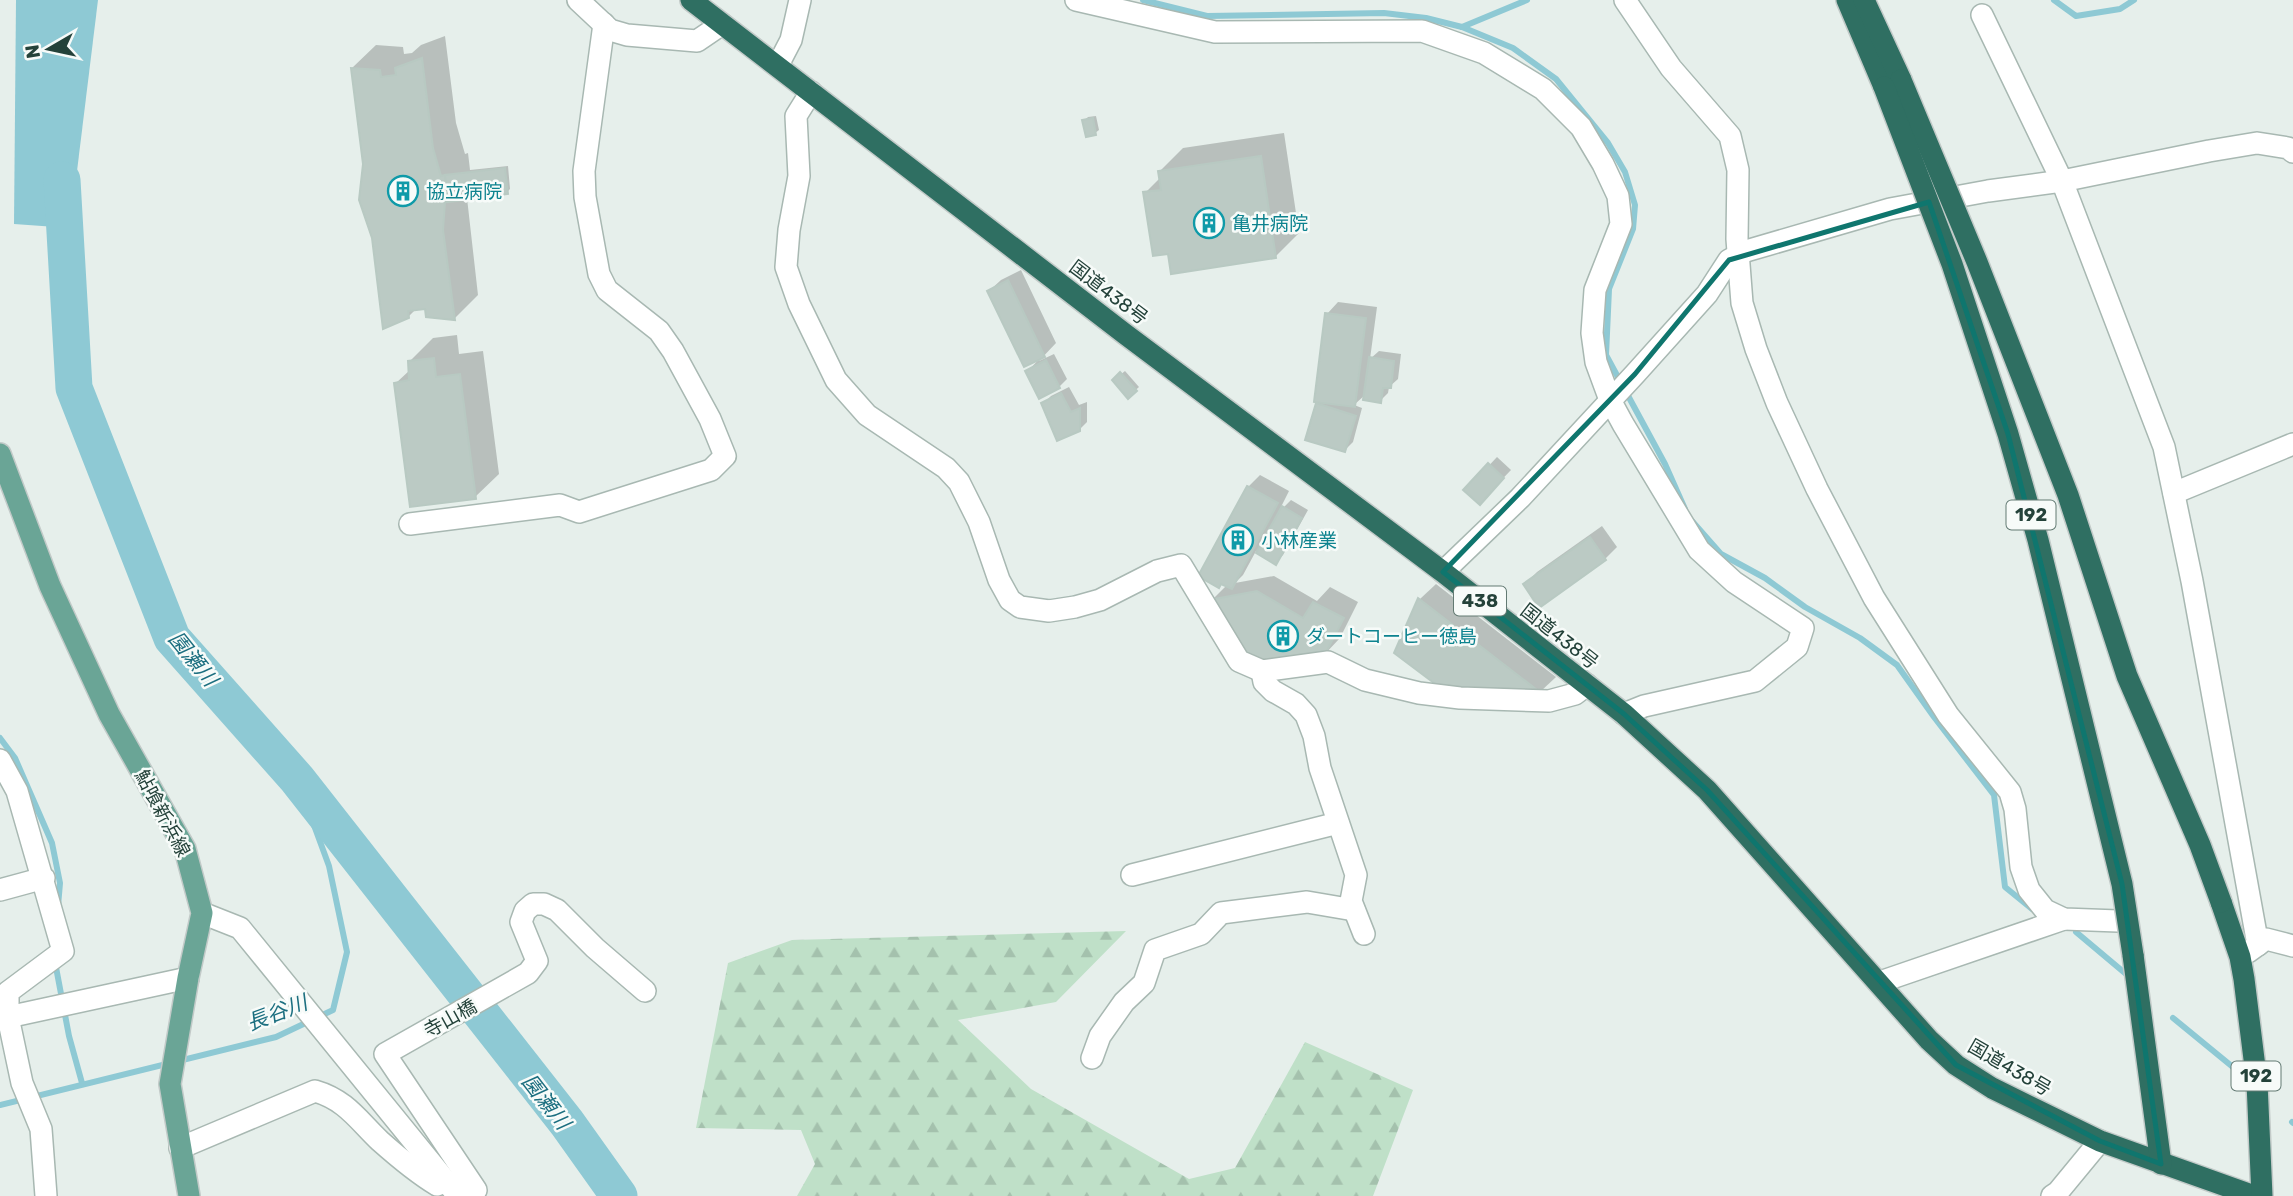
<svg xmlns="http://www.w3.org/2000/svg" width="2293" height="1196" viewBox="0 0 2293 1196" font-family="Rubik,'Noto Sans JP',sans-serif">
	<defs>
		<pattern id="forest-firs" width="22" height="20" patternUnits="userSpaceOnUse" patternTransform="scale(1.75)"><rect width="22" height="20" fill="#bfe0c8"/><path d="M5 1l3.5 6h-7zM16 11l3.5 6h-7z" fill="#a4c1ad"/></pattern>
	</defs>
	<rect width="100%" height="100%" fill="#e6efeb"/>
	<!-- forest -->
	<path fill="url(#forest-firs)" d="M 1126,931 L 1056,1002 L 958,1020 L 1031,1089 L 1189,1179 L 1235,1168 L 1305,1042 L 1413,1090 L 1373,1196 L 797,1196 L 815,1164 L 801,1130 L 696,1128 L 728,963 L 792,940 Z"/>
	<!-- water -->
	<path fill="#8ec9d4" d="M 16,0 L 98,0 L 70,228 L 14,224 Z"/>
	<!-- shadow -->
	<g fill="#0003">
		<path d="M 445,36 L 456,123 L 465,154 L 468,153 L 470,170 L 508,166 L 510,189 L 507,192 L 467,198 L 478,295 L 454,319 L 427,307 L 417,308 L 408,317 L 365,164 L 352,68 L 376,45 L 403,47 L 404,54 L 412,53 L 421,45 Z"/>
		<path d="M 1096,116 L 1099,130 L 1095,133 L 1084,121 L 1088,117 Z"/>
		<path d="M 1284,133 L 1299,233 L 1275,257 L 1169,252 L 1145,193 L 1161,177 L 1160,171 L 1183,148 Z"/>
		<path d="M 1021,270 L 1056,343 L 1039,361 L 1054,354 L 1067,379 L 1059,387 L 1028,371 L 1041,357 L 989,291 L 1001,280 Z"/>
		<path d="M 1338,302 L 1377,307 L 1370,359 L 1379,351 L 1401,354 L 1398,379 L 1389,387 L 1388,393 L 1380,401 L 1366,394 L 1354,405 L 1362,408 L 1353,442 L 1345,450 L 1317,404 L 1321,401 L 1327,314 Z"/>
		<path d="M 457,335 L 459,354 L 483,351 L 499,474 L 475,497 L 396,383 L 410,370 L 409,362 L 433,338 Z"/>
		<path d="M 1125,371 L 1139,387 L 1129,396 L 1114,380 Z"/>
		<path d="M 1069,387 L 1079,405 L 1087,402 L 1087,422 L 1079,430 L 1043,404 L 1051,396 Z"/>
		<path d="M 1497,457 L 1511,470 L 1487,495 L 1466,490 Z"/>
		<path d="M 1260,475 L 1289,491 L 1278,513 L 1291,500 L 1308,510 L 1283,555 L 1276,562 L 1256,551 L 1243,575 L 1235,583 L 1274,576 L 1317,601 L 1330,587 L 1358,602 L 1340,638 L 1324,655 L 1211,601 L 1227,585 L 1248,487 Z"/>
		<path d="M 1602,526 L 1617,547 L 1605,559 L 1525,584 L 1537,572 Z"/>
		<path d="M 1436,584 L 1556,677 L 1540,692 L 1396,652 L 1420,599 Z"/>
	</g>
	<g fill="none" stroke-linecap="round" stroke-linejoin="round">
		<!-- stream -->
		<g stroke="#8ec9d4" stroke-width="6">
			<path d="M 1143,0 L 1207,16 L 1384,13 L 1426,18 L 1462,27 L 1513,48 L 1556,79 L 1608,143 L 1625,172 L 1635,205 L 1633,229 L 1609,289 L 1606,355 L 1665,464 L 1685,509"/>
			<path d="M 2054,0 L 2076,16 L 2120,9 L 2134,0"/>
			<path d="M 1462,27 L 1527,0"/>
			<path d="M 1692,521 L 1721,554 L 1765,578 L 1805,607 L 1860,638 L 1897,665 L 1934,717 L 1994,795 L 2005,887 L 2032,909"/>
			<path d="M 0,738 L 15,758 L 52,843 L 60,883 L 58,906"/>
			<path d="M 2076,932 L 2126,974"/>
			<path d="M 55,962 L 69,1036 L 82,1083"/>
			<path d="M 2173,1018 L 2245,1077"/>
			<path d="M 0,1105 L 276,1037 L 333,1010 L 347,952 L 329,866 L 297,779"/>
			<path d="M 2292,1122 L 2293,1123"/>
		</g>
		<!-- river -->
		<path stroke="#8ec9d4" stroke-width="37" d="M 62,180 L 74,388 L 172,638 L 297,779 L 567,1123 L 619,1196"/>
	</g>
	<!-- building -->
	<g fill="#bbcac4" stroke="#b8c9c2" stroke-width="2">
		<path d="M 422,58 L 433,148 L 441,176 L 445,175 L 448,202 L 445,202 L 443,230 L 455,320 L 426,317 L 425,309 L 408,311 L 409,318 L 383,329 L 372,238 L 359,200 L 363,164 L 351,68 L 380,70 L 381,77 L 396,75 L 395,68 Z"/>
		<path d="M 1093,118 L 1096,135 L 1086,137 L 1082,120 Z"/>
		<path d="M 1261,156 L 1276,258 L 1171,274 L 1168,254 L 1153,256 L 1143,192 L 1161,190 L 1158,171 Z"/>
		<path d="M 505,168 L 508,194 L 448,202 L 445,175 Z"/>
		<path d="M 1008,280 L 1045,357 L 1024,367 L 987,291 Z"/>
		<path d="M 1325,313 L 1366,318 L 1355,407 L 1314,402 Z"/>
		<path d="M 1369,357 L 1394,361 L 1391,388 L 1383,388 L 1381,403 L 1363,400 Z"/>
		<path d="M 434,358 L 436,377 L 460,374 L 476,499 L 410,507 L 394,383 L 409,380 L 408,361 Z"/>
		<path d="M 1046,360 L 1060,388 L 1039,399 L 1025,371 Z"/>
		<path d="M 1120,372 L 1137,391 L 1128,399 L 1112,380 Z"/>
		<path d="M 1061,393 L 1071,412 L 1080,408 L 1080,431 L 1057,441 L 1041,403 Z"/>
		<path d="M 1316,403 L 1356,416 L 1345,452 L 1305,440 Z"/>
		<path d="M 1488,463 L 1504,478 L 1480,505 L 1463,490 Z"/>
		<path d="M 1247,486 L 1278,503 L 1232,589 L 1221,584 L 1219,588 L 1198,576 Z"/>
		<path d="M 1282,506 L 1302,518 L 1276,565 L 1256,553 Z"/>
		<path d="M 1590,537 L 1606,560 L 1539,608 L 1523,584 Z"/>
		<path d="M 1257,591 L 1303,618 L 1313,602 L 1344,618 L 1324,656 L 1274,664 L 1244,655 L 1209,600 Z"/>
		<path d="M 1418,598 L 1541,693 L 1442,689 L 1394,653 Z"/>
	</g>
	<g fill="none" stroke-linecap="round" stroke-linejoin="round">
		<!-- minor casing -->
		<g stroke="#a8b8b2" stroke-width="24">
			<g id="minor">
				<path d="M 578,0 L 610,30 L 627,35 L 697,41 L 722,24"/>
				<path d="M 1076,0 L 1215,32 L 1422,31 L 1484,53 L 1543,89 L 1581,127 L 1603,164 L 1618,196 L 1621,224 L 1595,290 L 1592,333 L 1596,362 L 1610,400 L 1623,424 L 1699,550 L 1734,582 L 1803,628 L 1797,647 L 1755,681 L 1644,706 L 1624,714"/>
				<path d="M 1625,0 L 1671,68 L 1730,136 L 1738,170 L 1737,239 L 1742,303 L 1756,349 L 1777,403 L 1817,489 L 1874,598 L 1948,715 L 2010,792 L 2015,809 L 2021,867 L 2029,890 L 2045,910 L 2064,919 L 2118,921"/>
				<path d="M 1982,15 L 2062,181 L 2164,447 L 2192,581 L 2258,945"/>
				<path d="M 778,65 L 791,40 L 800,0"/>
				<path d="M 811,92 L 796,116 L 799,176 L 789,230 L 786,267 L 799,304 L 836,380 L 867,415 L 946,468 L 959,482 L 979,522 L 999,580 L 1010,600 L 1020,607 L 1049,611 L 1075,607 L 1100,600 L 1157,571 L 1181,565 L 1239,661 L 1262,671 L 1328,662 L 1365,680 L 1419,693 L 1460,698 L 1549,701 L 1575,694 L 1587,685"/>
				<path d="M 2174,493 L 2293,444"/>
				<path d="M 410,524 L 560,505 L 579,512 L 711,470 L 725,456 L 710,419 L 673,351 L 659,331 L 607,290 L 599,274 L 585,197 L 584,171 L 604,24"/>
				<path d="M 1443,572 L 1520,498 L 1635,374 L 1707,294 L 1729,260 L 1746,251 L 1890,209 L 1988,191 L 2062,181 L 2209,151 L 2257,143 L 2288,148 L 2293,152"/>
				<path d="M 1262,671 L 1264,682 L 1273,691 L 1296,704 L 1306,715 L 1314,736 L 1320,768 L 1356,875 L 1351,901 L 1364,934"/>
				<path d="M 0,760 L 17,791 L 63,951 L 8,992 L 8,1017 L 188,978"/>
				<path d="M 1132,875 L 1338,823"/>
				<path d="M 0,890 L 44,878"/>
				<path d="M 202,913 L 240,928 L 458,1196"/>
				<path d="M 2248,952 L 2266,939 L 2293,946"/>
				<path d="M 1880,982 L 2064,919"/>
				<path d="M 0,1020 L 8,1017 L 22,1083 L 41,1129 L 46,1196"/>
				<path d="M 1092,1058 L 1100,1036 L 1124,1002 L 1144,983 L 1155,950 L 1201,934 L 1221,913 L 1307,902 L 1354,910"/>
				<path d="M 180,1148 L 315,1091 C 346,1100 358,1120 380,1141 C 398,1157 417,1173 437,1185"/>
				<path d="M 469,1196 L 476,1190 L 385,1054 L 528,973 L 537,961 L 521,922 L 525,911 L 533,904 L 544,904 L 557,910 L 595,948 L 645,991"/>
				<path d="M 2052,1196 L 2058,1192 L 2100,1141"/>
			</g>
		</g>
		<!-- major casing -->
		<g stroke="#c2cac8" stroke-width="24">
			<path id="major" d="M 0,454 L 50,586 L 109,714 L 185,849 L 202,913 L 188,978 L 170,1084 L 189,1196"/>
		</g>
		<!-- highway casing -->
		<g stroke="#c2cac8" stroke-width="24">
			<g id="highway">
				<path d="M 691,0 L 1125,334 L 1443,572 L 1624,714 L 1707,790 L 1929,1040 L 1956,1065 L 1992,1088 L 2100,1141 L 2254,1196"/>
				<path d="M 1847,0 L 1884,87"/>
				<path d="M 1864,0 L 1901,80"/>
				<path d="M 2221,902 L 2240,957 L 2244,979 L 2257,1083 L 2262,1196"/>
				<path d="M 2133,955 L 2161,1164"/>
			</g>
		</g>
		<!-- minor -->
		<use href="#minor" stroke="#fff" stroke-width="21"/>
		<!-- major -->
		<use href="#major" stroke="#6aa596" stroke-width="21"/>
		<!-- highway -->
		<use href="#highway" stroke="#2f6f62" stroke-width="21"/>
		<!-- highway-bridge casing -->
		<g stroke="#c2cac8" stroke-width="24" stroke-linecap="butt">
			<g id="highway-bridge">
				<path d="M 1901,80 L 1977,262 L 2068,495 L 2127,676 L 2200,845 L 2221,902"/>
				<path d="M 1884,87 L 1952,264 L 2008,434 L 2038,540 L 2122,884 L 2133,955"/>
			</g>
		</g>
		<!-- highway-bridge -->
		<use href="#highway-bridge" stroke="#2f6f62" stroke-width="21"/>
	</g>
	<!-- marked area -->
	<path fill="none" stroke="#0f766e" stroke-width="5" stroke-linejoin="round" d="M 1929,202 L 2008,434 L 2122,884 L 2161,1164 L 2100,1141 L 1956,1065 L 1707,790 L 1624,714 L 1443,572 L 1635,374 L 1729,260 Z"/>
	<!-- icons -->
	<defs>
		<g id="building-ring" transform="scale(1.575)"><circle r="9.5" fill="#f7fbf9" stroke="#0f9aa8" stroke-width="1.5"/><path d="M-4-6H4V6H1V3H-1V6H-4ZM-2.5-4.3h1.7v1.8h-1.7ZM.8-4.3h1.7v1.8H.8ZM-2.5-1h1.7V.8h-1.7ZM.8-1h1.7V.8H.8Z" fill="#0f9aa8"/></g>
	</defs>
	<g fill-rule="evenodd">
		<use href="#building-ring" x="403" y="191"/>
		<use href="#building-ring" x="1209" y="223"/>
		<use href="#building-ring" x="1238" y="540"/>
		<use href="#building-ring" x="1283" y="636"/>
	</g>
	<g text-anchor="middle" stroke-width="5" stroke-linejoin="round" paint-order="stroke">
		<!-- shield labels -->
		<g fill="#f7fbf9" stroke="#637a73" stroke-width="2">
			<rect x="2006.5" y="500.5" width="49" height="29" rx="5"/>
			<rect x="1454" y="586.5" width="52" height="29" rx="5"/>
			<rect x="2231.5" y="1061.5" width="49" height="29" rx="5"/>
		</g>
		<g font-size="18" font-weight="bold" fill="#24423a">
			<text x="2031" y="521">192</text>
			<text x="1480" y="607">438</text>
			<text x="2256" y="1082">192</text>
		</g>
		<!-- culture labels -->
		<g font-size="19" fill="#0d838f" stroke="#f7fbf9" text-anchor="start">
			<text x="426" y="198">協立病院</text>
			<text x="1232" y="230">亀井病院</text>
			<text x="1261" y="547">小林産業</text>
			<text x="1306" y="643">ダートコーヒー徳島</text>
		</g>
		<!-- street labels -->
		<g font-size="19" fill="#24423a" stroke="#f7fbf9">
			<text transform="translate(1109 292) rotate(37)" y="7">国道438号</text>
			<text transform="translate(1560 636) rotate(38)" y="7">国道438号</text>
			<text transform="translate(163 813) rotate(62)" y="7">鮎喰新浜線</text>
			<text transform="translate(450 1018) rotate(-29)" y="7">寺山橋</text>
			<text transform="translate(2010 1067) rotate(30)" y="7">国道438号</text>
		</g>
		<!-- water labels -->
		<g font-size="21" font-style="italic" fill="#1c6f80" stroke="#f7fbf9">
			<text transform="translate(193 659) rotate(51)" y="7">園瀬川</text>
			<text transform="translate(277 1013) rotate(-21)" y="7">長谷川</text>
			<text transform="translate(546 1102) rotate(52)" y="7">園瀬川</text>
		</g>
	</g>
	<!-- north arrow -->
	<g transform="translate(49 49) rotate(261)" stroke="#f7fbf9" stroke-width="5" paint-order="stroke">
	<path d="M0-5L12 26L0 18L-12 26Z" fill="#24423a"/>
	<text y="-10" font-size="19" font-weight="bold" text-anchor="middle" fill="#24423a">N</text>
	</g>
</svg>
